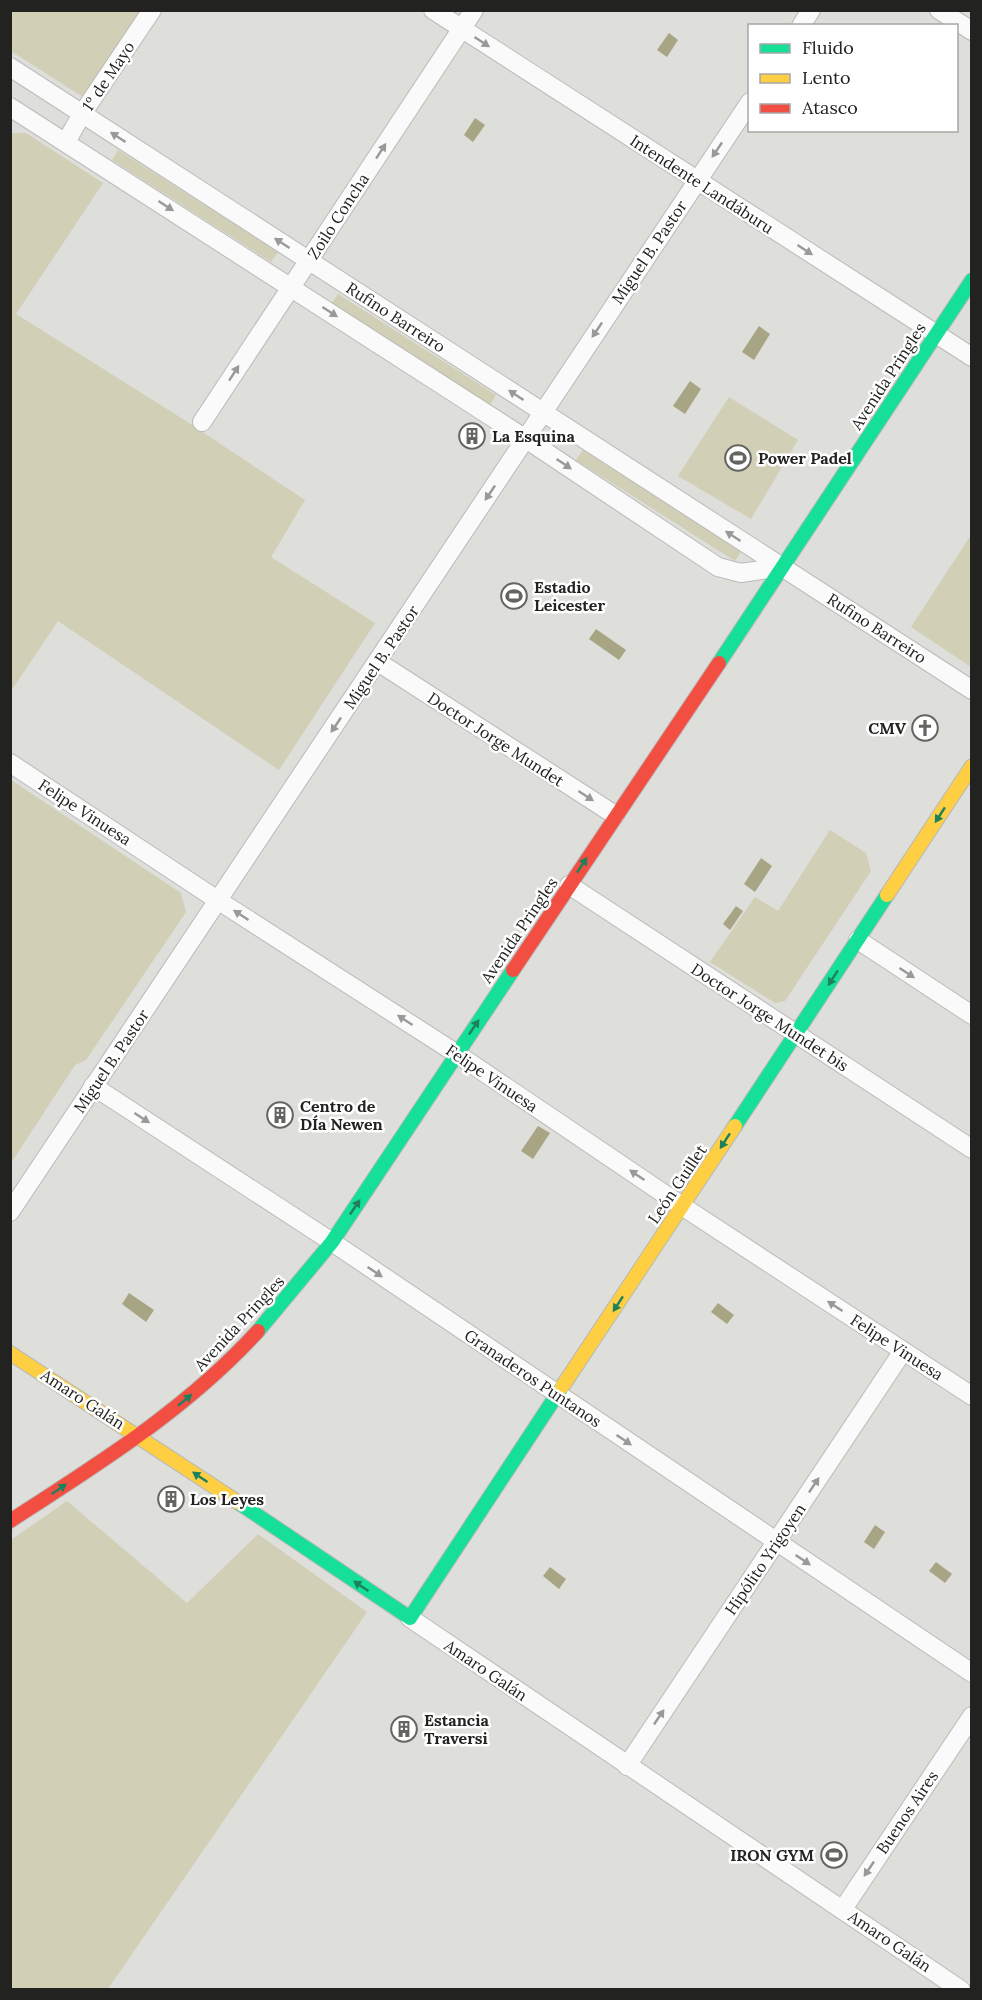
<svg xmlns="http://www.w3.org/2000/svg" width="982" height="2000" viewBox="0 0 982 2000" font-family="Lora,serif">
	<rect width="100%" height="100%" fill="#dededb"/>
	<!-- green -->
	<g fill="#d1cfb5">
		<path d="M 10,11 L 142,11 L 86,99 L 11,51 Z"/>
		<path d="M 13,133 L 26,133 L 103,183 L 16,314 L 186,421 L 305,500 L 271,557 L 375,623 L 279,770 L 58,621 L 11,691 L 10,138 Z"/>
		<path d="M 118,150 L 278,252 L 271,262 L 112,160 Z"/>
		<path d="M 338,294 L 496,395 L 490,405 L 331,304 Z"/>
		<path d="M 729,397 L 798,440 L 751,519 L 678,476 Z"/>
		<path d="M 583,450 L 741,551 L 735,561 L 576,460 Z"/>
		<path d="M 971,535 L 971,667 L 911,627 Z"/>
		<path d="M 11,780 L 181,893 L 186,912 L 86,1060 L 75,1065 L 11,1163 Z"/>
		<path d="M 830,830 L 866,853 L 871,871 L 785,1001 L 775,1003 L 710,962 L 755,897 L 778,911 Z"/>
		<path d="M 67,1501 L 187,1603 L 258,1534 L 367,1612 L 108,1989 L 11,1989 L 11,1540 Z"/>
	</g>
	<!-- water -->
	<g fill="#a7a583">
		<path d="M 669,33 L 678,40 L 667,57 L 657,50 Z"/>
		<path d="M 475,118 L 485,125 L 473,142 L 464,135 Z"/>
		<path d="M 759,326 L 770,334 L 754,360 L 742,352 Z"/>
		<path d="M 690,381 L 701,389 L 685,414 L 673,406 Z"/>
		<path d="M 596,629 L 626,650 L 619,660 L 589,639 Z"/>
		<path d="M 761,858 L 772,866 L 755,892 L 744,884 Z"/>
		<path d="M 736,906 L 743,911 L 730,930 L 723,924 Z"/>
		<path d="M 538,1126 L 550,1133 L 533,1159 L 521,1151 Z"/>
		<path d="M 129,1293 L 154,1310 L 146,1322 L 122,1304 Z"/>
		<path d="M 718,1303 L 734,1315 L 727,1324 L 711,1312 Z"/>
		<path d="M 875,1525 L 885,1532 L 874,1549 L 864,1542 Z"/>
		<path d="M 936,1562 L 952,1574 L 945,1583 L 929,1571 Z"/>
		<path d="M 550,1567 L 566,1579 L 559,1589 L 543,1576 Z"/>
	</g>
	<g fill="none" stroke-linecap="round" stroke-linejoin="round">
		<!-- street casing -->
		<g stroke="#babab9" stroke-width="20">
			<g id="street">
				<path d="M 433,10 L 972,357"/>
				<path d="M 939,10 L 972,31"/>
				<path d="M 801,26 L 811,10"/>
				<path d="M 10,67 L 972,690"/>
				<path d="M 10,107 L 526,439 L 718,567 L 741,573 L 782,567"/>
				<path d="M 66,142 L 82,114 L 152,10"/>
				<path d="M 202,422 L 474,10"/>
				<path d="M 378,662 L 615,815"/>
				<path d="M 10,763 L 219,901 L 457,1054 L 682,1206 L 972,1396"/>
				<path d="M 569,885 L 972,1149"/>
				<path d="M 858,940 L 972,1015"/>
				<path d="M 93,1086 L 332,1242 L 972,1673"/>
				<path d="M 10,1212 L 750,102"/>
				<path d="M 410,1618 L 961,1990"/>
				<path d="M 627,1766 L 903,1351"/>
				<path d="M 843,1909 L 972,1716"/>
			</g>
		</g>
		<!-- fast casing -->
		<g stroke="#babab9" stroke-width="16">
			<g id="fast">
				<path d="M 719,663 L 972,280"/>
				<path d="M 735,1126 L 887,895"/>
				<path d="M 258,1331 L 332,1242 L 513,970"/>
				<path d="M 239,1503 L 410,1618 L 562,1387"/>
			</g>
		</g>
		<!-- slow casing -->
		<g stroke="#babab9" stroke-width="16">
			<g id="slow">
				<path d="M 887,895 L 972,766"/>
				<path d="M 10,1353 L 239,1503"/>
				<path d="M 562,1387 L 735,1126"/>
			</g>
		</g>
		<!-- jam casing -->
		<g stroke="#babab9" stroke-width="16">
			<g id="jam">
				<path d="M 513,970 L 719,663"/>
				<path d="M 10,1521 C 98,1464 187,1409 258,1331"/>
			</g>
		</g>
		<!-- street -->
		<use href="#street" stroke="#fafafa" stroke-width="18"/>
		<!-- fast -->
		<use href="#fast" stroke="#16e098" stroke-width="14"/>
		<!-- slow -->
		<use href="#slow" stroke="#ffcf43" stroke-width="14"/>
		<!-- jam -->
		<use href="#jam" stroke="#f24e42" stroke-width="14"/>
	</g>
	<!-- one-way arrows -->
	<defs><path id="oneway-solid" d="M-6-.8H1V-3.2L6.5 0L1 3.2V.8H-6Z" transform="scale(1.5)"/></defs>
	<g fill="#999998">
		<use href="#oneway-solid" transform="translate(482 42) rotate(33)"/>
		<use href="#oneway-solid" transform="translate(118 137) rotate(-147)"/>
		<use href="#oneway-solid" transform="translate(717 150) rotate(124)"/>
		<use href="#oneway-solid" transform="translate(381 151) rotate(-57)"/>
		<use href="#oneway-solid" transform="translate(166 206) rotate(33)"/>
		<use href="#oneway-solid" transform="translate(282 243) rotate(-147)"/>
		<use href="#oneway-solid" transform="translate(805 250) rotate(33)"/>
		<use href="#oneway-solid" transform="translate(330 312) rotate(33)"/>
		<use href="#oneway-solid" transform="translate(597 330) rotate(124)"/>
		<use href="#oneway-solid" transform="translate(234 373) rotate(-57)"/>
		<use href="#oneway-solid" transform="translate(516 395) rotate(-147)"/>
		<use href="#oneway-solid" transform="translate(564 464) rotate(34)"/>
		<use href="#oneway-solid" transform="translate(490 493) rotate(124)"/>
		<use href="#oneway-solid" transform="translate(733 536) rotate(-147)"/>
		<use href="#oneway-solid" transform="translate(336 725) rotate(124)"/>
		<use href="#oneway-solid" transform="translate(586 796) rotate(33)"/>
		<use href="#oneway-solid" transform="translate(241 915) rotate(-147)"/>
		<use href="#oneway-solid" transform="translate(907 973) rotate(33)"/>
		<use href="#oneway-solid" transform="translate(405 1020) rotate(-147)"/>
		<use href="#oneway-solid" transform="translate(142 1118) rotate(33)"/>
		<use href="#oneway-solid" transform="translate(637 1175) rotate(-146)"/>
		<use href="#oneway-solid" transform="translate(375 1272) rotate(34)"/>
		<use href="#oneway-solid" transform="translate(835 1306) rotate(-147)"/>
		<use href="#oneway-solid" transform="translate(624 1440) rotate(34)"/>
		<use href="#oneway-solid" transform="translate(814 1485) rotate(-56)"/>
		<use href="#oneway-solid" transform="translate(803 1560) rotate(34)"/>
		<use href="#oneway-solid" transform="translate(659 1717) rotate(-56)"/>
		<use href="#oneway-solid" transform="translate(869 1869) rotate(124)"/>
	</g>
	<g fill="#1c815c">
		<use href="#oneway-solid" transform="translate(940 815) rotate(123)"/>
		<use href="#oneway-solid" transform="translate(582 865) rotate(-57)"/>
		<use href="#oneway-solid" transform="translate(833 978) rotate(123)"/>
		<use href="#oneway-solid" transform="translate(474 1027) rotate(-56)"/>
		<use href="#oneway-solid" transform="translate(725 1141) rotate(123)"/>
		<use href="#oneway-solid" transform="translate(355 1207) rotate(-56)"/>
		<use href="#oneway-solid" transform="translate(618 1304) rotate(123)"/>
		<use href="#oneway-solid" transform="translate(185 1400) rotate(-39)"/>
		<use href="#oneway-solid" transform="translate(200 1477) rotate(-146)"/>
		<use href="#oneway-solid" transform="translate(59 1489) rotate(-34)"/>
		<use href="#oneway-solid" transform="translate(361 1586) rotate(-146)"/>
	</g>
	<!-- icons -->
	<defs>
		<g id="building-ring" transform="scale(1.35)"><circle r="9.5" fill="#fff" stroke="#646461" stroke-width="1.5"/><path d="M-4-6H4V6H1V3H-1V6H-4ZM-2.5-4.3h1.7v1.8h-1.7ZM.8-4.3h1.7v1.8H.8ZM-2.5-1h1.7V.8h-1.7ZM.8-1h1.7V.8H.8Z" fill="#646461"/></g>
		<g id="stadium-ring" transform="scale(1.35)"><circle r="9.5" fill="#fff" stroke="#646461" stroke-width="1.5"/><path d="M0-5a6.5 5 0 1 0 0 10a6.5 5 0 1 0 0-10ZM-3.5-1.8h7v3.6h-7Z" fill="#646461"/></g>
		<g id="church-ring" transform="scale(1.35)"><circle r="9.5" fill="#fff" stroke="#646461" stroke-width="1.5"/><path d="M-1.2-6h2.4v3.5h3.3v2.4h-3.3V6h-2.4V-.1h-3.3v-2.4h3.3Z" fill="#646461"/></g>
	</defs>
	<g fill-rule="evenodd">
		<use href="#building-ring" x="472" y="436"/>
		<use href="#stadium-ring" x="738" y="458"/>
		<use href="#stadium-ring" x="514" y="596"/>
		<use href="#church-ring" x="925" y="728"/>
		<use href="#building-ring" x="280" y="1115"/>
		<use href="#building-ring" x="171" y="1499"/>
		<use href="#building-ring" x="404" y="1729"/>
		<use href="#stadium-ring" x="834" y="1855"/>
	</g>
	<g text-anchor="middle" stroke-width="5" stroke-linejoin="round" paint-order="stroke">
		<!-- street labels -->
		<g font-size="16" fill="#222220" stroke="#fff">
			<text transform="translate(108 76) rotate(-56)" y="6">1º de Mayo</text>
			<text transform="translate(702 184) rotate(33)" y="6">Intendente Landáburu</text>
			<text transform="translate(338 216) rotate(-57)" y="6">Zoilo Concha</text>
			<text transform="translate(649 252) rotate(-56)" y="6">Miguel B. Pastor</text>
			<text transform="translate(396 317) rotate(33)" y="6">Rufino Barreiro</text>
			<text transform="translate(888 376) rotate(-57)" y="6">Avenida Pringles</text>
			<text transform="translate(877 628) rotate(33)" y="6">Rufino Barreiro</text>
			<text transform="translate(381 657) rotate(-56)" y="6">Miguel B. Pastor</text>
			<text transform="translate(496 739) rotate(33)" y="6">Doctor Jorge Mundet</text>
			<text transform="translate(85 812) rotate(33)" y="6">Felipe Vinuesa</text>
			<text transform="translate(519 930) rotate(-56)" y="6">Avenida Pringles</text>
			<text transform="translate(770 1017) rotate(33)" y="6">Doctor Jorge Mundet bis</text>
			<text transform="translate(111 1061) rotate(-56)" y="6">Miguel B. Pastor</text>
			<text transform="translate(492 1078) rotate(34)" y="6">Felipe Vinuesa</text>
			<text transform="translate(677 1184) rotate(-56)" y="6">León Guillet</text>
			<text transform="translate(239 1323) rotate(-47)" y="6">Avenida Pringles</text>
			<text transform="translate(897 1347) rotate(33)" y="6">Felipe Vinuesa</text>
			<text transform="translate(533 1378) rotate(34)" y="6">Granaderos Puntanos</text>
			<text transform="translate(83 1399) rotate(33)" y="6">Amaro Galán</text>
			<text transform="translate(765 1559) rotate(-56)" y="6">Hipólito Yrigoyen</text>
			<text transform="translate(486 1670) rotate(34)" y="6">Amaro Galán</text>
			<text transform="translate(907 1812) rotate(-56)" y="6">Buenos Aires</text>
			<text transform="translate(890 1941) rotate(34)" y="6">Amaro Galán</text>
		</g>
		<!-- poi labels -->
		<g font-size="16" font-weight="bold" fill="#222220" stroke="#fff" text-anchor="start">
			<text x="492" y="442">La Esquina</text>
			<text x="758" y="464">Power Padel</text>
			<text x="534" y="593">Estadio<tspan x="534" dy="18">Leicester</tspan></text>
			<text x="906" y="734" text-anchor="end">CMV</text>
			<text x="300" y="1112">Centro de<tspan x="300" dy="18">DÍa Newen</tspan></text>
			<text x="190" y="1505">Los Leyes</text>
			<text x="424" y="1726">Estancia<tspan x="424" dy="18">Traversi</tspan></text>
			<text x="814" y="1861" text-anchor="end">IRON GYM</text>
		</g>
	</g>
	<!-- border -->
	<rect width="982" height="2000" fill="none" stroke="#222220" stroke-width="24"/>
	<!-- legend -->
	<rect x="748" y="24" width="210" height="108" fill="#ffffff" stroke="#a7a7a6" stroke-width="1.5"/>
	<rect x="760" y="44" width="30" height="9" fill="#16e098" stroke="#a7a7a6" stroke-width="1.5"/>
	<text x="802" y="54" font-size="18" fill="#222220">Fluido</text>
	<rect x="760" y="74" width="30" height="9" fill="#ffcf43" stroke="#a7a7a6" stroke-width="1.5"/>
	<text x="802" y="84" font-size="18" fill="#222220">Lento</text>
	<rect x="760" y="104" width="30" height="9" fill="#f24e42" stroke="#a7a7a6" stroke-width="1.5"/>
	<text x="802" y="114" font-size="18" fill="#222220">Atasco</text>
</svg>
